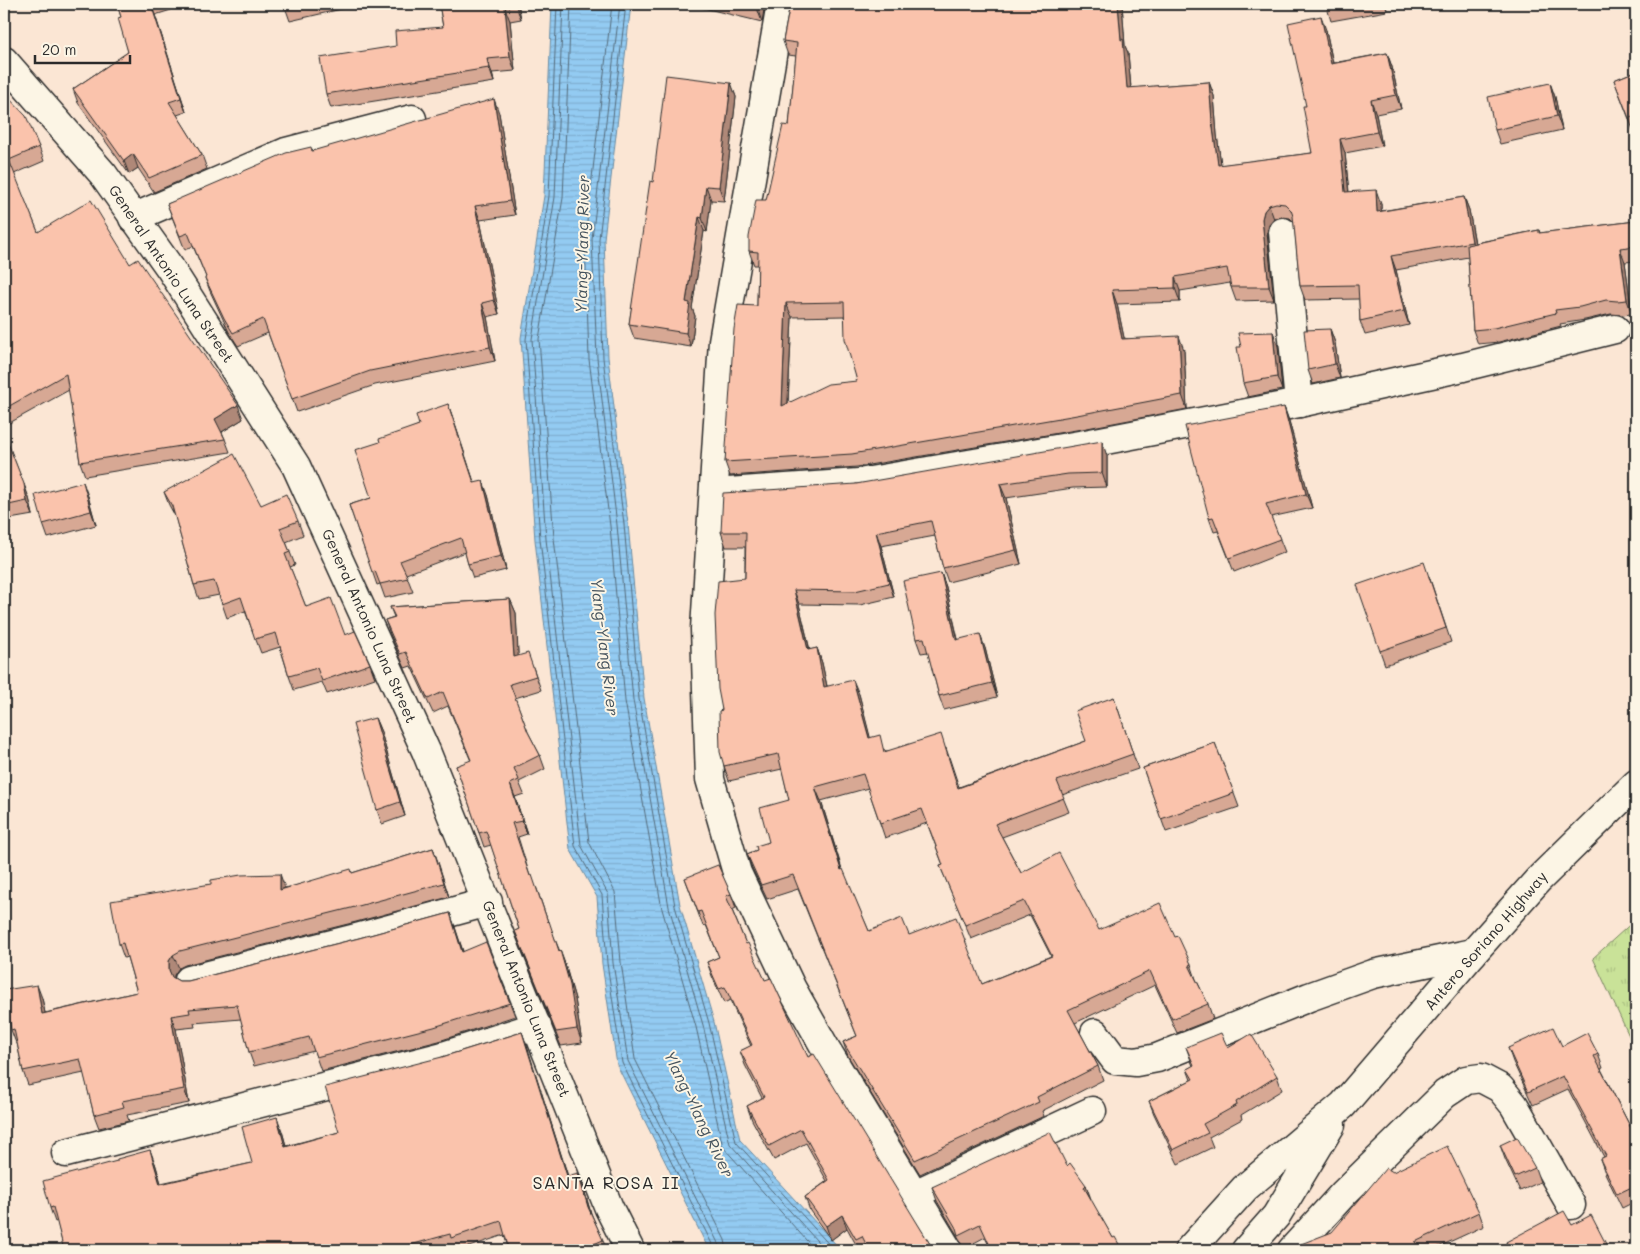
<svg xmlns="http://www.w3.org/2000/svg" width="1640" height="1254" viewBox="0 0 1640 1254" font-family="Mali,sans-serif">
	<defs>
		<pattern id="grass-tufts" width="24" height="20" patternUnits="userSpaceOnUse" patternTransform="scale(1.25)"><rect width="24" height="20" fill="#c9e298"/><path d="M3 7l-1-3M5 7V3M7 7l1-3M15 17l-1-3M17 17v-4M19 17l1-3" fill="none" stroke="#adc283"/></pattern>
		<pattern id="water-rules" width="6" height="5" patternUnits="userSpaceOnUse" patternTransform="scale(1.25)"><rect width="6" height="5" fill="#93cbf2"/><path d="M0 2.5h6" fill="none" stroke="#7faed0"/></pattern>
	</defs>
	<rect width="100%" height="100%" fill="#fbe6d4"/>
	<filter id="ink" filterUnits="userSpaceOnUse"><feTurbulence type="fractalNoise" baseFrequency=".02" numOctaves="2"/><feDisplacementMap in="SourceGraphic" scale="10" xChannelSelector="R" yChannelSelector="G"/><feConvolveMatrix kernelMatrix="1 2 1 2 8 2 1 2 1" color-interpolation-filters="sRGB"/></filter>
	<g filter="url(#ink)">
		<!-- grass -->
		<path fill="url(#grass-tufts)" stroke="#7a8662" d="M 1636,919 L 1636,1051 L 1593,958 Z"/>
		<!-- water -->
		<path fill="url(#water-rules)" stroke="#698ba2" d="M 552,4 L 631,4 L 604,239 L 608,357 L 628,524 L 644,698 L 680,905 L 714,1022 L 740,1140 L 841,1250 L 709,1250 L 617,1065 L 602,964 L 597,897 L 570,849 L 535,540 L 521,338 L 544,196 Z"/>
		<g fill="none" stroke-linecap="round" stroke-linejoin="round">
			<!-- shore -->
			<g stroke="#556b7b" stroke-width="1">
				<path d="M 557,4 L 549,196 L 526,339 L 540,539 L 575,846 L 602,895 L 607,963 L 622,1063 L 713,1246 L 713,1250"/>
				<path d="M 563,4 L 555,197 L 532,339 L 546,539 L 581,845 L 608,894 L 613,963 L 628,1061 L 718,1243 L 720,1250"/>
				<path d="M 571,4 L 563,198 L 539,339 L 554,538 L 589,842 L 615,892 L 621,962 L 635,1059 L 725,1240 L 727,1250"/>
				<path d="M 612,4 L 585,239 L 589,359 L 610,526 L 625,701 L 662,909 L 696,1027 L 723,1147 L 815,1250"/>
				<path d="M 620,4 L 592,239 L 597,358 L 617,525 L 633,700 L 669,907 L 703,1025 L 730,1144 L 825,1250"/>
				<path d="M 626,4 L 599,239 L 603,358 L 624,524 L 639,699 L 675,906 L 709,1023 L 736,1142 L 834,1250"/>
			</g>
			<!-- minor casing -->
			<g stroke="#2b2b2b" stroke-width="31">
				<g id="minor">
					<path d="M 133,218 L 286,152 L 412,119"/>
					<path d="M 1283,232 L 1299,403"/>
					<path d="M 714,493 L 859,483 L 1085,444 L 1299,403 L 1463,367 L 1615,329"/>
					<path d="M 189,980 L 360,937 L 488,902"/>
					<path d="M 1095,1033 L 1115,1060 L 1136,1062 L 1157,1058 L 1309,997 L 1373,974 L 1473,953"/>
					<path d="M 66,1153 L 443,1056 L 537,1026"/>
					<path d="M 915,1194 L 1092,1111"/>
					<path d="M 1292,1250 L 1344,1193 L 1445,1094 L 1466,1080 L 1481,1078 L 1500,1088 L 1514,1105 L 1571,1205"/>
				</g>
			</g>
			<!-- tertiary casing -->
			<g stroke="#2b2b2b" stroke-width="31">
				<path id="tertiary" d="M 781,4 L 723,341 L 705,629 L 710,779 L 737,873 L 792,989 L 826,1049 L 948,1250"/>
			</g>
			<!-- secondary casing -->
			<g stroke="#2b2b2b" stroke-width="31">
				<path id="secondary" d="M 4,61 L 103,174 L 170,268 L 296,466 L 426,751 L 609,1208 L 630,1250"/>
			</g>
			<!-- primary casing -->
			<g stroke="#2b2b2b" stroke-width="31">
				<g id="primary">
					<path d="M 1189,1250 L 1245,1188 L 1343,1105 L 1473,953 L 1538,880 L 1636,784"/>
					<path d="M 1246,1250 L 1276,1216 L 1331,1125"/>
				</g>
			</g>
			<!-- minor -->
			<use href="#minor" stroke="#fcf5e5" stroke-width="28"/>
			<!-- tertiary -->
			<use href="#tertiary" stroke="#fcf5e5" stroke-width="28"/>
			<!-- secondary -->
			<use href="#secondary" stroke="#fcf5e5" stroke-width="28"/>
			<!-- primary -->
			<use href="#primary" stroke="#fcf5e5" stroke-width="28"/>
		</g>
		<!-- wall -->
		<g fill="#d7a894" stroke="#2b2b2b" fill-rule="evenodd">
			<path d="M 117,4 L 170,4 L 171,10 L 155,15 L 186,112 L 177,115 L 202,155 L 207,169 L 154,192 L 138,168 L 129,174 L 78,103 L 73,89 L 128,52 L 121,17 Z"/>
			<path d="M 284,4 L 349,4 L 350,7 L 290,21 Z"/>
			<path d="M 439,4 L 518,4 L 521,19 L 510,21 L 515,71 L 492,73 L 494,82 L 331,108 L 326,94 L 443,27 Z"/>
			<path d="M 687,4 L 765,4 L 762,22 Z"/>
			<path d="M 790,4 L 1126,4 L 1122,4 L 1125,46 L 1128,53 L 1131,88 L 1209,82 L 1214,96 L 1217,135 L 1221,165 L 1312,153 L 1306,106 L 1326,30 L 1333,63 L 1387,53 L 1392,67 L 1401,109 L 1376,114 L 1382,146 L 1345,153 L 1349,192 L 1381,204 L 1381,211 L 1464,197 L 1469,210 L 1475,243 L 1539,230 L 1540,233 L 1636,221 L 1636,261 L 1625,262 L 1632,314 L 1622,315 L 1611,314 L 1585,320 L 1560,324 L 1561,326 L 1499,342 L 1478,344 L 1473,330 L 1468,257 L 1396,270 L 1409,325 L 1365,335 L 1360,321 L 1359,299 L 1305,300 L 1300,286 L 1294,222 L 1290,218 L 1281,217 L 1274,219 L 1269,225 L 1267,233 L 1274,300 L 1236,301 L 1231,287 L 1230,283 L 1180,291 L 1180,302 L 1117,304 L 1124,338 L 1184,350 L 1187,409 L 1082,429 L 857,467 L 730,476 L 725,462 L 757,306 L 758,265 L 754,265 L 749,251 L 766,200 L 789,126 L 796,56 L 788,55 L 783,41 ZM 844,316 L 857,381 L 788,404 L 792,317 Z"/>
			<path d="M 1326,4 L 1386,4 L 1387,11 L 1331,21 Z"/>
			<path d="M 1636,71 L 1636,131 L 1634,132 L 1614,80 Z"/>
			<path d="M 731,83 L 736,97 L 724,201 L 711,200 L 707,232 L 704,231 L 692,308 L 695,316 L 691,347 L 634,338 L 629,324 L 653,182 Z"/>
			<path d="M 1550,83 L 1555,97 L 1562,130 L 1500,144 L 1495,130 Z"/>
			<path d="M 4,93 L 39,147 L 44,161 L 14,174 L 38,232 L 130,264 L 243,419 L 222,432 L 225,439 L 230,452 L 85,476 L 80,462 L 69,390 L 4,426 Z"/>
			<path d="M 499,113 L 515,215 L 480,220 L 499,314 L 487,317 L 495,361 L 375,385 L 297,412 L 268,333 L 238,346 L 229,332 L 210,291 L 205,278 L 206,277 L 193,246 L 185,250 L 167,204 L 312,151 Z"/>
			<path d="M 1330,329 L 1335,343 L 1340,378 L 1313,384 L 1308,370 Z"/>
			<path d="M 1273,332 L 1278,346 L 1282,390 L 1248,397 L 1243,383 L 1241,347 Z"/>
			<path d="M 448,404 L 474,483 L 488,495 L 506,570 L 473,578 L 468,564 L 465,552 L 406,574 L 413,592 L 385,598 L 380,584 L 377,585 L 349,505 L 371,498 L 380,442 L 419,425 Z"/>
			<path d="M 1284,407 L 1289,421 L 1312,508 L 1271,517 L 1285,552 L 1234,572 L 1218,531 L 1214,532 L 1209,518 Z"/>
			<path d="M 4,433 L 29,498 L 33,515 L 4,520 Z"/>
			<path d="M 1107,456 L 1107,487 L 1073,488 L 1006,498 L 1021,564 L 948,582 L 943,568 L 935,536 L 881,546 L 894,597 L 860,605 L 799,604 L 810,650 L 817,648 L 822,663 L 827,686 L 859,694 L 870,738 L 886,751 L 946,748 L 959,787 L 1086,741 L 1114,697 L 1138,769 L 1062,795 L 1069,812 L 1002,837 L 1021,873 L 1099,930 L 1175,937 L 1191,964 L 1196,979 L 1208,1004 L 1213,1019 L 1177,1033 L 1155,985 L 1075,1023 L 1098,1066 L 1103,1080 L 1042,1111 L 1044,1116 L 920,1174 L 848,1056 L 843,1042 L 857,1036 L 798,889 L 767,899 L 752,868 L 747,854 L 757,850 L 769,842 L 789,800 L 782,769 L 729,781 L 724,766 L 722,710 L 745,578 L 745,547 L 726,547 L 721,532 L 856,484 ZM 868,788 L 885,838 L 927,823 L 943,865 L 940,866 L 946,880 L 971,939 L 1030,915 L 1051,956 L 982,984 L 909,935 L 869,931 L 842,869 L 821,801 Z"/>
			<path d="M 164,492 L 261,505 L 298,521 L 303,535 L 286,542 L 295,565 L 290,567 L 306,607 L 345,635 L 370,664 L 375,678 L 327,694 L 322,682 L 294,690 L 289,676 L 280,647 L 261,653 L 245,611 L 227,618 L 219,595 L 199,599 L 194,585 L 175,516 L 169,505 Z"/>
			<path d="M 88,496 L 96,525 L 48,538 L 43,524 Z"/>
			<path d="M 941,573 L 946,587 L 958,639 L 985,648 L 997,697 L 944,710 L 939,696 L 928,652 L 921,653 L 916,639 Z"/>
			<path d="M 1429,576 L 1451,642 L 1385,665 L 1380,651 Z"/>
			<path d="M 510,599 L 516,613 L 518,656 L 533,667 L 541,690 L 515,698 L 528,732 L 540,755 L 545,769 L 519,782 L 524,794 L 515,797 L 527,834 L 518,837 L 530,876 L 537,889 L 548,922 L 565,964 L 575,999 L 582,1043 L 561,1046 L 515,931 L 519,929 L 491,845 L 484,847 L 456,766 L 471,761 L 448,706 L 433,713 L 411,666 L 405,668 L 390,634 L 385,620 L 394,617 L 390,607 Z"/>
			<path d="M 375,718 L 381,732 L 405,816 L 382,824 L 377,810 Z"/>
			<path d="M 1215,743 L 1239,807 L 1166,832 L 1143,768 Z"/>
			<path d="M 433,848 L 449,897 L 356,922 L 185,965 L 179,968 L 174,975 L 174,978 L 179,981 L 188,981 L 359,938 L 450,913 L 463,951 L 510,1003 L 515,1016 L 439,1041 L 321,1071 L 314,1051 L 254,1066 L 249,1052 L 241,1019 L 194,1023 L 195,1027 L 176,1029 L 189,1103 L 127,1115 L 129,1121 L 99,1128 L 94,1115 L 84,1073 L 28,1085 L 23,1071 L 17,1043 L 16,1043 L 11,1030 L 42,998 L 45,1013 L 137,992 L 127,957 L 124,958 L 119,944 L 285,888 L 352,873 Z"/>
			<path d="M 685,878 L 731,894 L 736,908 L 732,910 L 746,944 L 765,980 L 808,1057 L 934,1250 L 859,1250 L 847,1228 L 831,1240 L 810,1211 L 805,1197 L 827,1181 L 806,1143 L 774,1160 L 752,1120 L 747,1106 L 762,1098 L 745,1065 L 740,1051 L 751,1046 L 730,1000 L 724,1003 L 712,976 L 707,962 L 719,957 L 706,925 L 703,926 Z"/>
			<path d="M 522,1032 L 568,1176 L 583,1186 L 591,1213 L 607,1250 L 509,1250 L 504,1235 L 460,1250 L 455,1250 L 455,1248 L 446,1250 L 64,1250 L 57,1221 L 55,1222 L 50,1208 L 117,1161 L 155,1163 L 161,1183 L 252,1163 L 282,1131 L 286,1146 L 339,1132 L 442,1057 Z"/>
			<path d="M 1562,1046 L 1598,1054 L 1603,1068 L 1601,1069 L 1636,1138 L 1636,1201 L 1622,1208 L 1605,1173 L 1600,1159 L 1604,1157 L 1568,1089 L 1533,1105 L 1513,1062 L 1508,1048 Z"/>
			<path d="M 1186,1047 L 1228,1048 L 1277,1076 L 1282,1090 L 1241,1115 L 1242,1119 L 1209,1137 L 1213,1147 L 1178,1164 L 1154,1114 L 1149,1101 L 1191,1080 L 1187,1069 L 1193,1066 Z"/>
			<path d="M 1500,1145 L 1535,1168 L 1540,1182 L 1520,1191 L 1505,1159 Z"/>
			<path d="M 1067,1166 L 1086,1185 L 1090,1199 L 1113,1238 L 1122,1250 L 991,1250 L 985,1237 L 963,1249 L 960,1240 L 937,1201 L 932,1187 Z"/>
			<path d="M 1479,1212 L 1484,1226 L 1432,1250 L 1293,1250 Z"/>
			<path d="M 1572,1225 L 1606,1244 L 1608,1250 L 1509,1250 L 1506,1242 Z"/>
		</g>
		<!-- shaded-wall -->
		<g fill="#af8878" stroke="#2b2b2b">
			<path d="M 151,4 L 155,15 L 186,112 L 181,98 Z"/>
			<path d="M 515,4 L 518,4 L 521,19 Z"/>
			<path d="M 758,4 L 765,4 L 762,22 L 757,8 Z"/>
			<path d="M 1118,4 L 1122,4 L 1125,46 L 1128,53 L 1132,102 L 1127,88 L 1121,40 Z"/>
			<path d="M 505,8 L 510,21 L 515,71 L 510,57 Z"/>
			<path d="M 1321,16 L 1326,30 L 1336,78 L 1331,64 Z"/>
			<path d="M 1387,53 L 1392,67 L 1401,109 L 1396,95 Z"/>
			<path d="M 487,59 L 492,73 L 494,82 L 489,68 Z"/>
			<path d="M 1209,82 L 1214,96 L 1217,135 L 1223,179 L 1218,165 L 1212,121 Z"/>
			<path d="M 731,83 L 736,97 L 724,201 L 719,187 Z"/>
			<path d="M 1550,83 L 1555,97 L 1562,130 L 1557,116 Z"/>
			<path d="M 494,99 L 499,113 L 515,215 L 510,201 Z"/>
			<path d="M 1371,100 L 1376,114 L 1382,146 L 1377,132 Z"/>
			<path d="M 1340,139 L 1345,153 L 1350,206 L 1345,192 Z"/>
			<path d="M 133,154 L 138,168 L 129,174 L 124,161 Z"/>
			<path d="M 706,186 L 711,200 L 707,232 L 702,218 Z"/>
			<path d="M 1376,190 L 1381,204 L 1382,226 L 1377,212 Z"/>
			<path d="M 1464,197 L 1469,210 L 1477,256 L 1472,242 Z"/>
			<path d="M 1269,205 L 1274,219 L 1269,225 L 1267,233 L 1274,300 L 1269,287 L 1262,219 L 1264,211 Z"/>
			<path d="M 475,206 L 480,220 L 499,314 L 494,300 Z"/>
			<path d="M 699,217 L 704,231 L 692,308 L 695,316 L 691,347 L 686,333 L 686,302 Z"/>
			<path d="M 1620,248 L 1625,262 L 1632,314 L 1627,300 Z"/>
			<path d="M 1391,256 L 1396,270 L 1409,325 L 1404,311 Z"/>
			<path d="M 1175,277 L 1180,291 L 1180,302 L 1175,288 Z"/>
			<path d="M 1112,290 L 1117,304 L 1127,352 L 1122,339 Z"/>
			<path d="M 482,303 L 487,317 L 495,361 L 490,347 Z"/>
			<path d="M 786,303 L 792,317 L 787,420 L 782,406 Z"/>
			<path d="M 1330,329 L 1335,343 L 1340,378 L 1335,364 Z"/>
			<path d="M 1273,332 L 1278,346 L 1282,390 L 1277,377 Z"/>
			<path d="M 1179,336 L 1184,350 L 1187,409 L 1182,395 Z"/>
			<path d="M 448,404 L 453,418 L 479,497 L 474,483 Z"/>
			<path d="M 238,405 L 243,419 L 220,433 L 215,419 Z"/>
			<path d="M 1284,407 L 1289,421 L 1312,508 L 1306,494 Z"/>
			<path d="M 1102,441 L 1107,456 L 1107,487 L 1102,473 Z"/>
			<path d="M 483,481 L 488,495 L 506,570 L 501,556 Z"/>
			<path d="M 83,482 L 88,496 L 96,525 L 91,511 Z"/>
			<path d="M 24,484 L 29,498 L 33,515 L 27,501 Z"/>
			<path d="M 1000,484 L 1006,498 L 1021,564 L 1016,550 Z"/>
			<path d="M 876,532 L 881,546 L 894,597 L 889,583 Z"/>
			<path d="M 941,573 L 946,587 L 961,654 L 956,640 Z"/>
			<path d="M 794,590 L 799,604 L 813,664 L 808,650 Z"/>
			<path d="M 510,599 L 516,613 L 519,671 L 514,657 Z"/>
			<path d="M 980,634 L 985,648 L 997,697 L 992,683 Z"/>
			<path d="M 817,648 L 822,663 L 830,701 L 824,687 Z"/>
			<path d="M 853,680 L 859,694 L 874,752 L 869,738 Z"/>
			<path d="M 375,718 L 381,732 L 405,816 L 400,802 Z"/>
			<path d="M 510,784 L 515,797 L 527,834 L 522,821 Z"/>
			<path d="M 815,787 L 821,801 L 846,884 L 841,870 Z"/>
			<path d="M 433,848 L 438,862 L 449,897 L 444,883 Z"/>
			<path d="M 280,874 L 285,888 L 280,890 Z"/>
			<path d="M 450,913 L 455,927 L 467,965 L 462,952 Z"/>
			<path d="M 560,950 L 565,964 L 575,999 L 582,1043 L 577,1029 Z"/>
			<path d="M 173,955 L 179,968 L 174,975 L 174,984 L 169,970 L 169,961 Z"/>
			<path d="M 37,985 L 42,998 L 48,1028 L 42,1014 Z"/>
			<path d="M 171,1016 L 176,1029 L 189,1103 L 184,1089 Z"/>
			<path d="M 522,1032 L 527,1046 L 572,1190 L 567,1176 Z"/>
			<path d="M 277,1117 L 282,1131 L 290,1160 L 285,1147 Z"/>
			<path d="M 150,1150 L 155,1163 L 165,1197 L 160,1184 Z"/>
			<path d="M 578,1173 L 583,1186 L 593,1221 L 588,1207 Z"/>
			<path d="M 1086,1185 L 1091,1199 L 1084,1187 Z"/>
			<path d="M 842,1215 L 847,1228 L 831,1240 L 826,1226 Z"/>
		</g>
		<!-- building -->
		<g fill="#fac3ac" stroke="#2b2b2b" fill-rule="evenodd">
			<path d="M 117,4 L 151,4 L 181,98 L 169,102 L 202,155 L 149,178 L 133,154 L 124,161 L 73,89 L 128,52 L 118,18 L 121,17 Z"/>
			<path d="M 284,4 L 300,4 L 284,8 Z"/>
			<path d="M 439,4 L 515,4 L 516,5 L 505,8 L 510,57 L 487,59 L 489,68 L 326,94 L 320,58 L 396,46 L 395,31 L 443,27 Z"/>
			<path d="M 738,4 L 758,4 L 757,8 Z"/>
			<path d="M 790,4 L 1118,4 L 1121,40 L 1123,39 L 1127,88 L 1209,82 L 1212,121 L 1218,165 L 1312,153 L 1303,106 L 1306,106 L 1288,23 L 1321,16 L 1331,64 L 1387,53 L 1396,95 L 1371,100 L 1377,132 L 1340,139 L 1345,192 L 1376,190 L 1377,212 L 1464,197 L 1472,242 L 1391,256 L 1404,311 L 1360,321 L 1358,285 L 1300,286 L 1293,216 L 1291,210 L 1285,204 L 1276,203 L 1269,205 L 1264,211 L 1262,219 L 1269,287 L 1231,287 L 1227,268 L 1175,277 L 1175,288 L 1112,290 L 1122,339 L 1179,336 L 1182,395 L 1077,415 L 852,454 L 725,462 L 734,329 L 738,305 L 757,306 L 758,252 L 749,251 L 749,237 L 756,200 L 766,200 L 783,125 L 789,126 L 797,43 L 783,41 ZM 844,302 L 845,339 L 857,381 L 828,384 L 782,406 L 786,303 Z"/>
			<path d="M 1326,4 L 1346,4 L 1326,8 Z"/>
			<path d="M 1636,71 L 1636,115 L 1629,118 L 1614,80 Z"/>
			<path d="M 666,75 L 731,83 L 719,187 L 706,186 L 702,218 L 699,217 L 686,302 L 690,303 L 686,333 L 629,324 L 650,181 L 653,182 Z"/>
			<path d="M 1550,83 L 1557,116 L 1495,130 L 1488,97 Z"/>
			<path d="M 4,93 L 26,116 L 39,147 L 9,160 L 38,232 L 91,200 L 130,264 L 138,259 L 238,405 L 215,419 L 225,439 L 80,462 L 66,374 L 4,409 Z"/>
			<path d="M 494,99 L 510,201 L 475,206 L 494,300 L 482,303 L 490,347 L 370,371 L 292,399 L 263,319 L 233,333 L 224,318 L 205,278 L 206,277 L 188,233 L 180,236 L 167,204 L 286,153 L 311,147 L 312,151 Z"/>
			<path d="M 1636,221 L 1636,246 L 1620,248 L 1627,300 L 1617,301 L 1606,300 L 1580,307 L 1555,310 L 1556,313 L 1494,328 L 1473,330 L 1467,245 L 1539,230 L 1539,233 Z"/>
			<path d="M 1330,329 L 1335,364 L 1308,370 L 1304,330 Z"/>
			<path d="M 1273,332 L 1277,377 L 1243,383 L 1237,347 L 1241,347 L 1238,333 Z"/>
			<path d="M 448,404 L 474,483 L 483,481 L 501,556 L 468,564 L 461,538 L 400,561 L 408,578 L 380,584 L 375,571 L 372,572 L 349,505 L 371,498 L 355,450 L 380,442 L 379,439 L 419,425 L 416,415 Z"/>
			<path d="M 1284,407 L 1306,494 L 1266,504 L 1280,539 L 1229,558 L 1213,517 L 1209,518 L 1185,426 Z"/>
			<path d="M 4,433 L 24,484 L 27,501 L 4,506 Z"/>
			<path d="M 1102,441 L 1102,473 L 1068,474 L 1000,484 L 1016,550 L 943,568 L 931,521 L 876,532 L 889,583 L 855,591 L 794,590 L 808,650 L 817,648 L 824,687 L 853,680 L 869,738 L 880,735 L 884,752 L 941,734 L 958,788 L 1086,741 L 1075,711 L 1114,697 L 1133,754 L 1057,781 L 1064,798 L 995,824 L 1021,873 L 1059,853 L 1099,930 L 1160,903 L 1175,937 L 1178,936 L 1191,964 L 1189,965 L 1208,1004 L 1172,1019 L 1150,971 L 1068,1010 L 1098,1066 L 1037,1097 L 1039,1102 L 915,1160 L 843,1042 L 857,1036 L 793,875 L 761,885 L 747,854 L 757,850 L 756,846 L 769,842 L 760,808 L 789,800 L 778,754 L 724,766 L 720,752 L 719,711 L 722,710 L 718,689 L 715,615 L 718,581 L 745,578 L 746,532 L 721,532 L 723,493 L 856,484 ZM 863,774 L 880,823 L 922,809 L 943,865 L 940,866 L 965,925 L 1024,901 L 1052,956 L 982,984 L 956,917 L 909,935 L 902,918 L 869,931 L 843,869 L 841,870 L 815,787 Z"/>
			<path d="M 234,454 L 261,505 L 286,494 L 298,521 L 280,528 L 290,552 L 285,554 L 306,607 L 331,598 L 345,635 L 355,631 L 370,664 L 322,681 L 317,668 L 289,676 L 276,633 L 255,639 L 241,597 L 222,604 L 214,581 L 194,585 L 172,506 L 164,492 Z"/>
			<path d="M 83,482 L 91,511 L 43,524 L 35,495 Z"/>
			<path d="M 1424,562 L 1446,628 L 1380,651 L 1357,585 Z"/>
			<path d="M 941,573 L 956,640 L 980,634 L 992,683 L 939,696 L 924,638 L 916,639 L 903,581 Z"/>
			<path d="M 510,599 L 514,657 L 528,653 L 536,676 L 510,684 L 528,732 L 540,755 L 514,768 L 519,780 L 510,784 L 522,821 L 512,823 L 530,876 L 532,875 L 548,922 L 549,921 L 559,951 L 560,950 L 570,985 L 577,1029 L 556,1032 L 515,931 L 519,929 L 486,831 L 479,833 L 456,766 L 471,760 L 443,692 L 428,699 L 406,652 L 400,654 L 385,620 L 395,617 L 390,607 Z"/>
			<path d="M 375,718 L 400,802 L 377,810 L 353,724 Z"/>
			<path d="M 1215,743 L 1234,793 L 1161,819 L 1143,768 Z"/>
			<path d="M 433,848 L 444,883 L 351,908 L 180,951 L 173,955 L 169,961 L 169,970 L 172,977 L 179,981 L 188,981 L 359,938 L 450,913 L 462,952 L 486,942 L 510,1003 L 434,1027 L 316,1057 L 309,1037 L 249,1052 L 237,1005 L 189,1009 L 190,1013 L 171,1016 L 184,1089 L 122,1101 L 124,1107 L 94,1115 L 80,1059 L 23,1071 L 14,1029 L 11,1030 L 5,990 L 37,985 L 42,1014 L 137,992 L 123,943 L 119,944 L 111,901 L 211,884 L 211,880 L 241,875 L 280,874 L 280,890 L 351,869 L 352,873 Z"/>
			<path d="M 718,865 L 731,894 L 726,896 L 746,944 L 748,943 L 765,980 L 771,978 L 808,1057 L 814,1054 L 930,1244 L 933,1248 L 929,1250 L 869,1250 L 862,1236 L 856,1239 L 842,1215 L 826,1226 L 805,1197 L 829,1180 L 801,1129 L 769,1146 L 747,1106 L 764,1097 L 740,1051 L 752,1045 L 725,987 L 719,989 L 707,962 L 719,957 L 701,911 L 698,912 L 685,878 Z"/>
			<path d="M 1553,1027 L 1562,1046 L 1587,1033 L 1598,1054 L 1594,1056 L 1636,1138 L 1636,1185 L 1617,1194 L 1600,1159 L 1606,1156 L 1563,1076 L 1528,1092 L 1508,1048 Z"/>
			<path d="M 522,1032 L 567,1176 L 578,1173 L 588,1207 L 603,1240 L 580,1250 L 509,1250 L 501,1221 L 451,1238 L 450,1234 L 403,1247 L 404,1250 L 64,1250 L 53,1207 L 50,1208 L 43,1181 L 117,1161 L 117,1159 L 150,1150 L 160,1184 L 252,1163 L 242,1127 L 277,1117 L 285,1147 L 339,1132 L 325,1087 L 442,1057 Z"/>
			<path d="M 1221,1033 L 1228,1048 L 1251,1034 L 1277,1076 L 1236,1102 L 1237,1105 L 1203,1124 L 1208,1133 L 1173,1150 L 1149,1101 L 1193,1079 L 1187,1069 L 1194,1065 L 1186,1047 Z"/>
			<path d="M 1050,1132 L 1067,1166 L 1070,1163 L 1086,1185 L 1084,1187 L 1113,1238 L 1115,1237 L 1122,1250 L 992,1250 L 980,1224 L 958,1235 L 956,1228 L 932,1187 Z"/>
			<path d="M 1517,1137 L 1535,1168 L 1515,1177 L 1500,1145 Z"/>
			<path d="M 1447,1146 L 1479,1212 L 1415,1242 L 1420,1250 L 1293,1250 L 1301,1244 L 1332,1232 L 1386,1168 L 1393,1172 Z"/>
			<path d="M 1564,1211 L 1572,1225 L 1591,1215 L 1606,1244 L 1594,1250 L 1511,1250 L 1506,1242 Z"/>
		</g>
	</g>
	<g text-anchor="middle" stroke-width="4" stroke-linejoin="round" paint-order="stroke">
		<!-- street labels -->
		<g font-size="15" fill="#2b2b2b" stroke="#fcf5e5">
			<text transform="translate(171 274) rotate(56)" y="5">General Antonio Luna Street</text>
			<text transform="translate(369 626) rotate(66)" y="5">General Antonio Luna Street</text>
			<text transform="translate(1486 941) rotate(-49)" y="5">Antero Soriano Highway</text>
			<text transform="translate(526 999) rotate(68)" y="5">General Antonio Luna Street</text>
		</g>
		<!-- water labels -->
		<g font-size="16" font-style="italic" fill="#45535d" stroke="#fcf5e5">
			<text transform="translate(582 244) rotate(-89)" y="6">Ylang-Ylang River</text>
			<text transform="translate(605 647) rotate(83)" y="6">Ylang-Ylang River</text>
			<text transform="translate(699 1114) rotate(64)" y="6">Ylang-Ylang River</text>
		</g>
		<!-- quarter labels -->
		<g font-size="18" letter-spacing="1" fill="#2b2b2b" stroke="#fcf5e5">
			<text x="606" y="1189">SANTA ROSA II</text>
		</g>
	</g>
	<!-- margin -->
	<rect width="1640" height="1254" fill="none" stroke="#fcf5e5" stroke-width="20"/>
	<rect x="10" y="10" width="1620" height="1234" fill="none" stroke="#2b2b2b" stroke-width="2" filter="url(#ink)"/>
	<!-- scale -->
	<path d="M35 55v8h95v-8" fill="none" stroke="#2b2b2b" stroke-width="2.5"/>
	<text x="42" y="55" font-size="15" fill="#2b2b2b" stroke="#fcf5e5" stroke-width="4" paint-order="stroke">20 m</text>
</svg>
